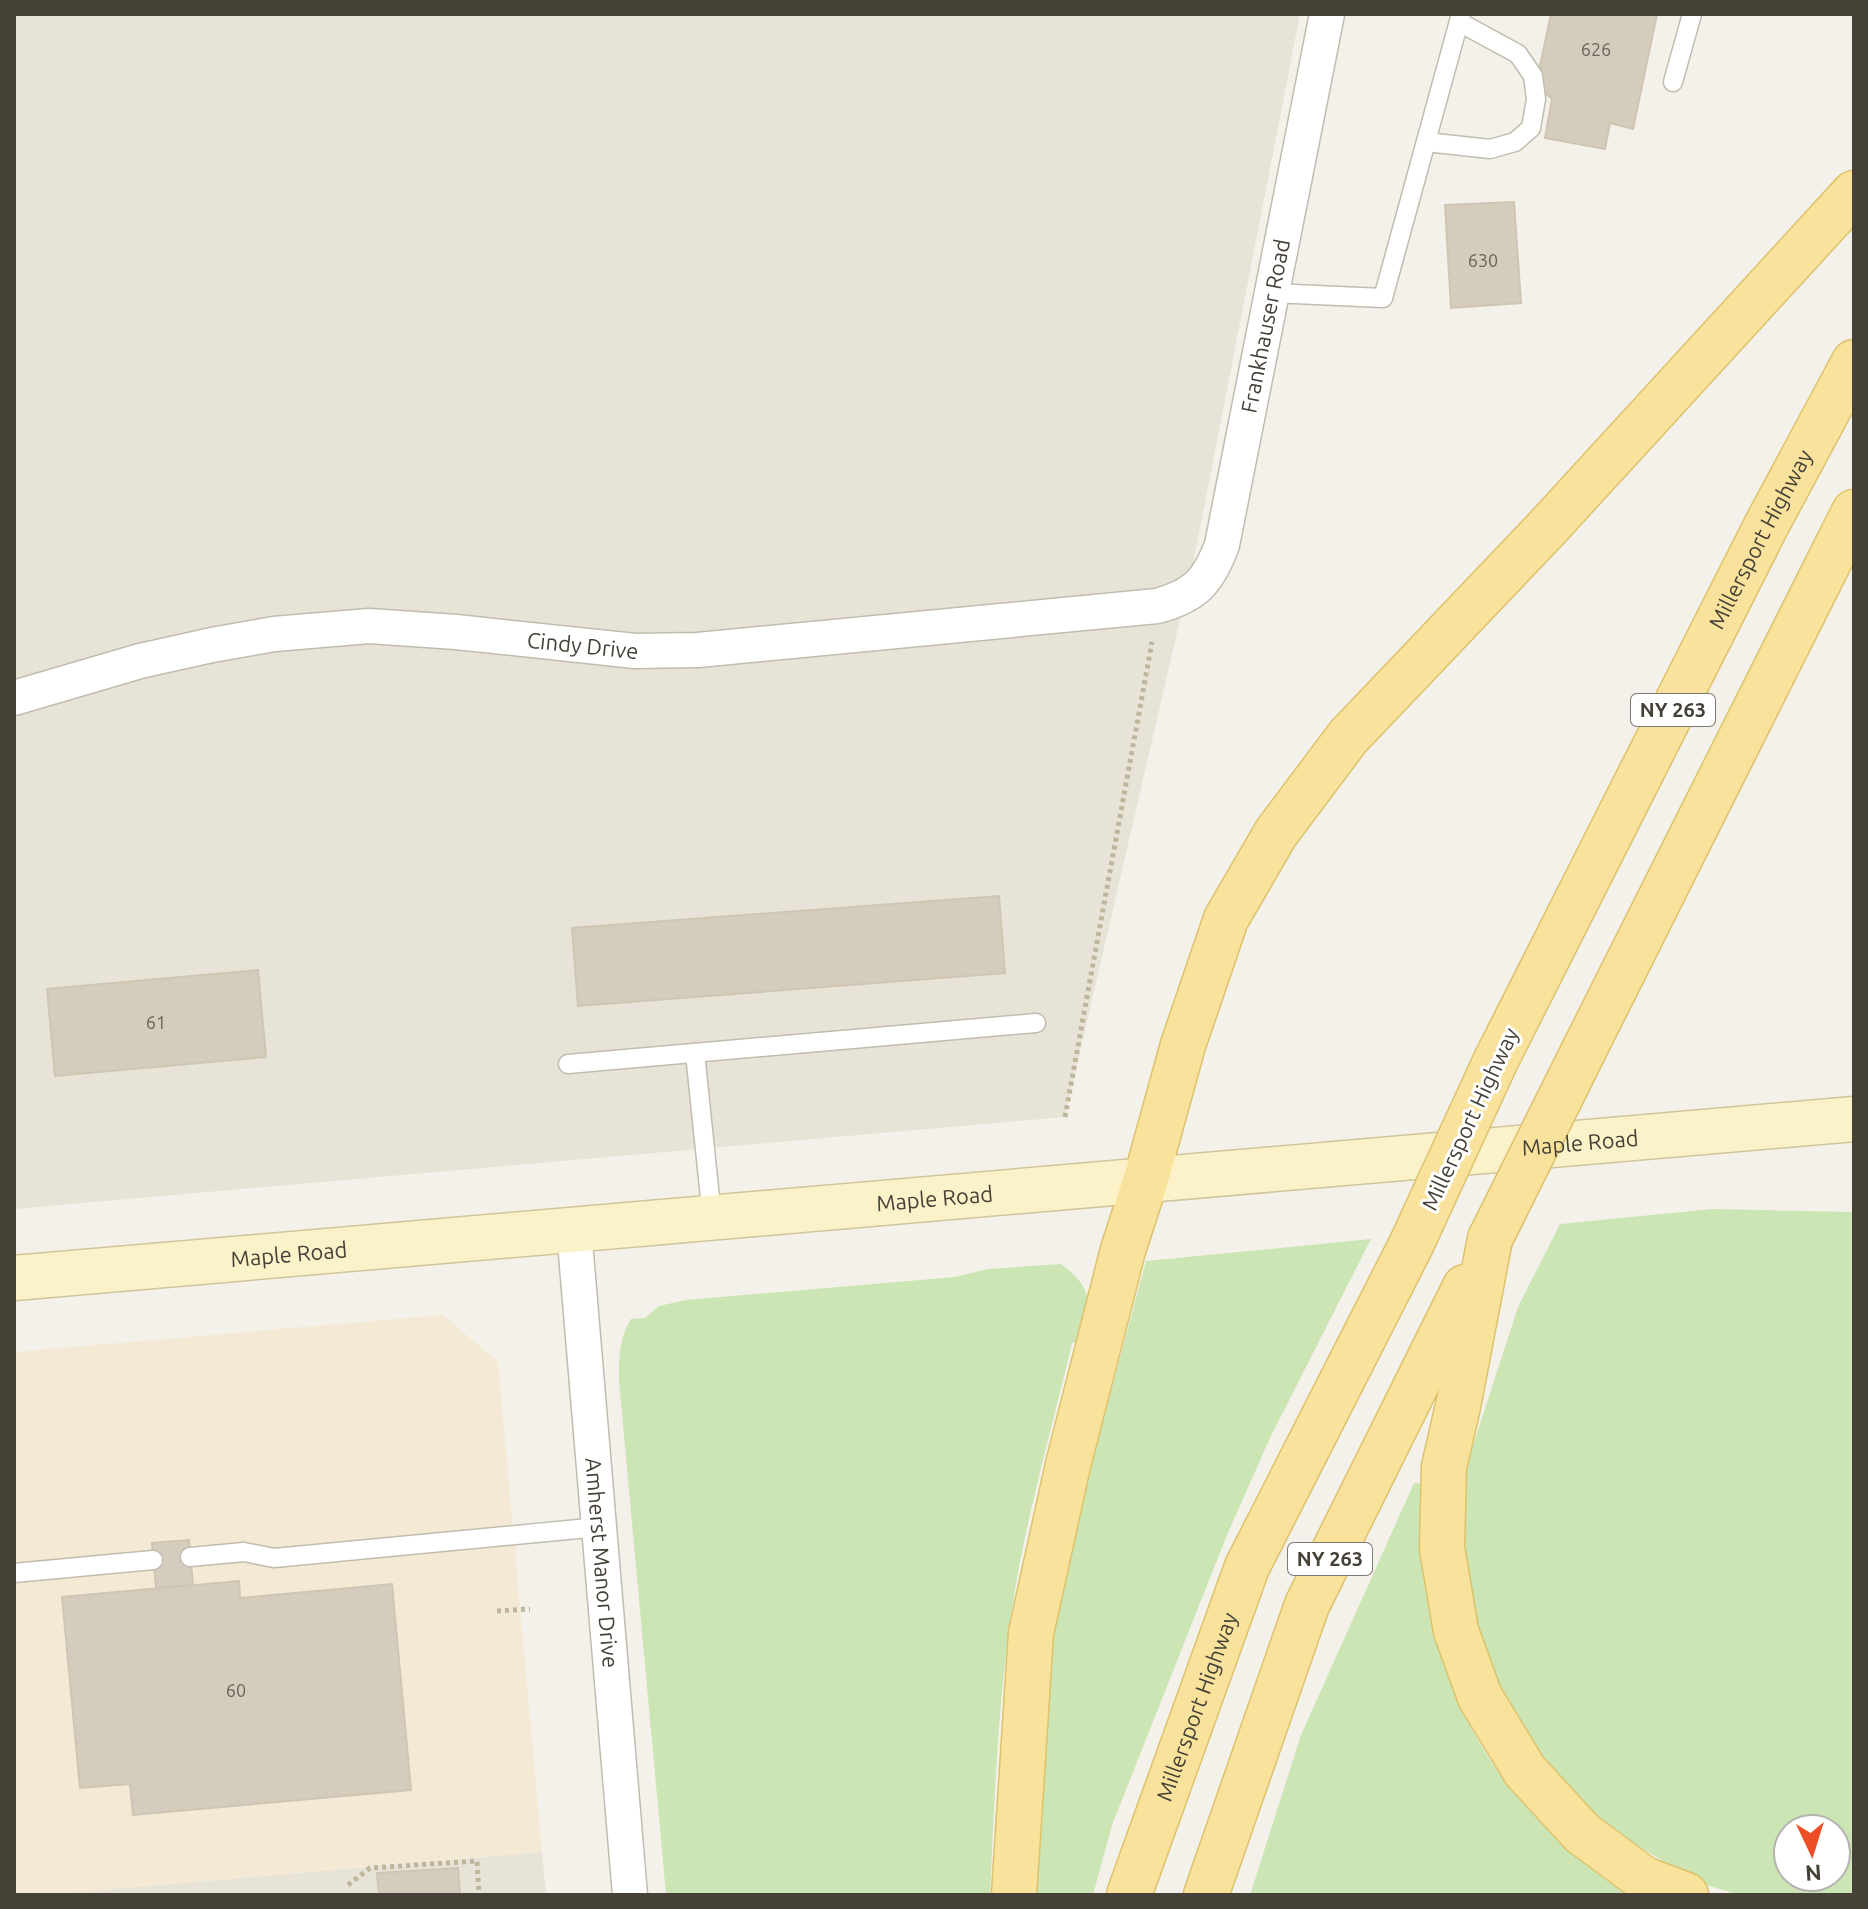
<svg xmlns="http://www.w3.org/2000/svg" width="1868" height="1909" viewBox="0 0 1868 1909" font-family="Ubuntu,sans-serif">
	<rect width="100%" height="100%" fill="#f3f1e9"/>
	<!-- residential -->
	<g fill="#e7e3d7">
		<path d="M 14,14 L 1300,14 L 1194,559 L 1065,1117 L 14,1209 Z"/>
		<path d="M 542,1852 L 546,1895 L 43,1895 Z"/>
	</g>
	<!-- commercial -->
	<path fill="#f4e9d5" d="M 443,1315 L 498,1362 L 542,1852 L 43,1895 L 14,1895 L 14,1352 Z"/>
	<!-- green -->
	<g fill="#cce5b4" fill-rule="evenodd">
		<path d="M 1713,1209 L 1854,1212 L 1854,1895 L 1739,1895 L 1700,1883 L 1638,1846 L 1590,1810 L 1548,1767 L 1515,1717 L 1488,1659 L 1470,1600 L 1463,1525 L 1466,1467 L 1518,1307 L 1560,1224 ZM 1788,1829 L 1836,1829 L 1836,1877 L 1788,1877 Z"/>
		<path d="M 1371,1239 L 1270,1438 L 1227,1535 L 1112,1825 L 1093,1895 L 1037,1895 L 1040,1789 L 1054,1622 L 1091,1465 L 1146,1261 Z"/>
		<path d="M 1061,1264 C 1093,1287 1090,1304 1089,1341 L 1072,1343 C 1055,1416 1034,1489 1020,1562 C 999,1672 995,1784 990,1895 L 666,1895 L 619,1380 C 619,1357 619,1339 631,1319 L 645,1318 L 659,1306 L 686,1300 L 955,1277 L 988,1269 Z"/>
		<path d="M 1414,1483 L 1422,1484 C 1421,1504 1419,1525 1420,1545 C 1430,1670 1483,1785 1585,1861 C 1603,1874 1624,1884 1643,1895 L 1250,1895 L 1301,1735 Z"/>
	</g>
	<!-- building -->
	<g fill="#d4cdbe" stroke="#cfc5b2" stroke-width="2">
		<path d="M 1551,14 L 1657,14 L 1633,129 L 1610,123 L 1605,149 L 1545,138 L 1552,99 L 1536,85 Z"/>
		<path d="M 1514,202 L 1521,303 L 1451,308 L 1445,205 Z"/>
		<path d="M 999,896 L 1005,973 L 578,1006 L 572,928 Z"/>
		<path d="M 258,970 L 266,1057 L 55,1076 L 47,989 Z"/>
		<path d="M 189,1540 L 193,1585 L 156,1588 L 152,1543 Z"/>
		<path d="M 239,1581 L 240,1598 L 392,1584 L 411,1790 L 133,1815 L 130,1784 L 80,1788 L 62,1597 Z"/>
		<path d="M 458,1868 L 460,1895 L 379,1895 L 377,1873 Z"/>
	</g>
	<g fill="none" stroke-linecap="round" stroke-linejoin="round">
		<!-- lane casing -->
		<g stroke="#c1bcae" stroke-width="21">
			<g id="lane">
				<path d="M 1673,82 L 1692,14"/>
				<path d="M 1426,142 L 1490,149 L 1515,142 L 1531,128 L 1536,99 L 1533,76 L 1518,54 L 1459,22"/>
				<path d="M 1272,293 L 1383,298 L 1461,14"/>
				<path d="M 695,1053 L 712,1217"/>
				<path d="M 568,1064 L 1036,1023"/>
				<path d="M 190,1557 L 244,1552 L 274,1558 L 599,1527"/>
				<path d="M 14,1573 L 153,1560"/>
			</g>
		</g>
		<!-- street casing -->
		<g stroke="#c1bcae" stroke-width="37">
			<g id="street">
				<path id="s1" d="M 14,698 L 140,661 L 212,645 L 274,634 L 369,626 L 456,632 L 635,651 L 698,650 L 1157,606 C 1195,596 1208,582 1222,545 L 1327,14"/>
				<path id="s2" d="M 574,1230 L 630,1895"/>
			</g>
		</g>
		<!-- secondary casing -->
		<g stroke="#d1c59a" stroke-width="47">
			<g id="secondary">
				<path id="s3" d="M 14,1278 L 1854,1119"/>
			</g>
		</g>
		<!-- primary casing -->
		<g stroke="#ddc26c" stroke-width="47">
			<g id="primary">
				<path d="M 1584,1050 L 1854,512"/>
				<path id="s4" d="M 1496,1060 L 1766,526 L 1854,362"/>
				<path d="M 1490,1239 L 1458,1406 L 1444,1467 L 1442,1548 L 1456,1631 L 1480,1697 L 1525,1771 L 1582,1833 L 1644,1879 L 1686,1895"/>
				<path d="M 1014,1895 L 1031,1633 L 1068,1465 L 1123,1250 L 1146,1179 L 1183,1045 L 1226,919 L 1276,833 L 1348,737 L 1547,528 L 1854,193"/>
				<path id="s5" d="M 1129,1895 L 1247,1567 L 1411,1245"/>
				<path d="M 1206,1895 L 1307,1605 L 1465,1287"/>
			</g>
		</g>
		<!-- path -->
		<g stroke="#bfb59d" stroke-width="5" stroke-dasharray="4 4" stroke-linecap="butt">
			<path d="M 1065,1117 L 1152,642"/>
			<path d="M 497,1611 L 530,1609"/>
			<path d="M 348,1885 L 370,1868 L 477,1861 L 479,1895"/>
		</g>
		<!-- lane -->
		<use href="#lane" stroke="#fff" stroke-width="18"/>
		<!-- street -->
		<use href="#street" stroke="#fff" stroke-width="34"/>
		<!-- secondary -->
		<use href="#secondary" stroke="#fcf2ca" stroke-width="44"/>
		<!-- primary -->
		<use href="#primary" stroke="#f9e39c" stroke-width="44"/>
		<!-- primary-bridge casing -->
		<g stroke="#ddc26c" stroke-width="47" stroke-linecap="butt">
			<g id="primary-bridge">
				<path d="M 1490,1239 L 1584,1050"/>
				<path d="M 1411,1245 L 1496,1060"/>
			</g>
		</g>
		<!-- primary-bridge -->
		<use href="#primary-bridge" stroke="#f9e39c" stroke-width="44"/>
	</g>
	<g text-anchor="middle" stroke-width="6" stroke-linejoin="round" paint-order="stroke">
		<!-- number labels -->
		<g font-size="18" fill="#6a6459">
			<text x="1596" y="56">626</text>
			<text x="1483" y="267">630</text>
			<text x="156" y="1029">61</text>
			<text x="236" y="1697">60</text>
		</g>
		<!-- shield labels -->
		<g fill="#fff" stroke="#7e7a73" stroke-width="2">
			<rect x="1631" y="694" width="84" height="32" rx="6"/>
			<rect x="1288" y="1543" width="84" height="32" rx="6"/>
		</g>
		<g font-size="20" font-weight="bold" fill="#464137">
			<text x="1673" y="717">NY 263</text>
			<text x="1330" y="1566">NY 263</text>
		</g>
		<!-- street labels -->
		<g font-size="22" fill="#464137" stroke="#fff">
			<text dy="8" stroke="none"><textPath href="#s1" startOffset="1472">Frankhauser Road</textPath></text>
			<text dy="8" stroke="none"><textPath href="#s4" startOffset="584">Millersport Highway</textPath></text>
			<text dy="8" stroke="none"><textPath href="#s1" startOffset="578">Cindy Drive</textPath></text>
			<text transform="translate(1470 1119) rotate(-65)" y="8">Millersport Highway</text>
			<text dy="8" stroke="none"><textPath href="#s3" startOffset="1572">Maple Road</textPath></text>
			<text dy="8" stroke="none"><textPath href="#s3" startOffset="924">Maple Road</textPath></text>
			<text dy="8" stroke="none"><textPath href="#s3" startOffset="276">Maple Road</textPath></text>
			<text dy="8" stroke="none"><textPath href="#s2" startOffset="334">Amherst Manor Drive</textPath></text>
			<text dy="8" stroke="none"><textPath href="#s5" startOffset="200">Millersport Highway</textPath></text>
		</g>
	</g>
	<!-- border -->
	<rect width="1868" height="1909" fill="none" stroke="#464137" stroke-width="32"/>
	<!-- north arrow -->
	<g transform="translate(1812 1853) rotate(176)"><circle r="38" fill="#ffffff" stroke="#b5b3af" stroke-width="2"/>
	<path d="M0-6L14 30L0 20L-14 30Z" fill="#ee4e25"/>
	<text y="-12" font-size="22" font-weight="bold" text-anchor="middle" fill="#464137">N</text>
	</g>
</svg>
